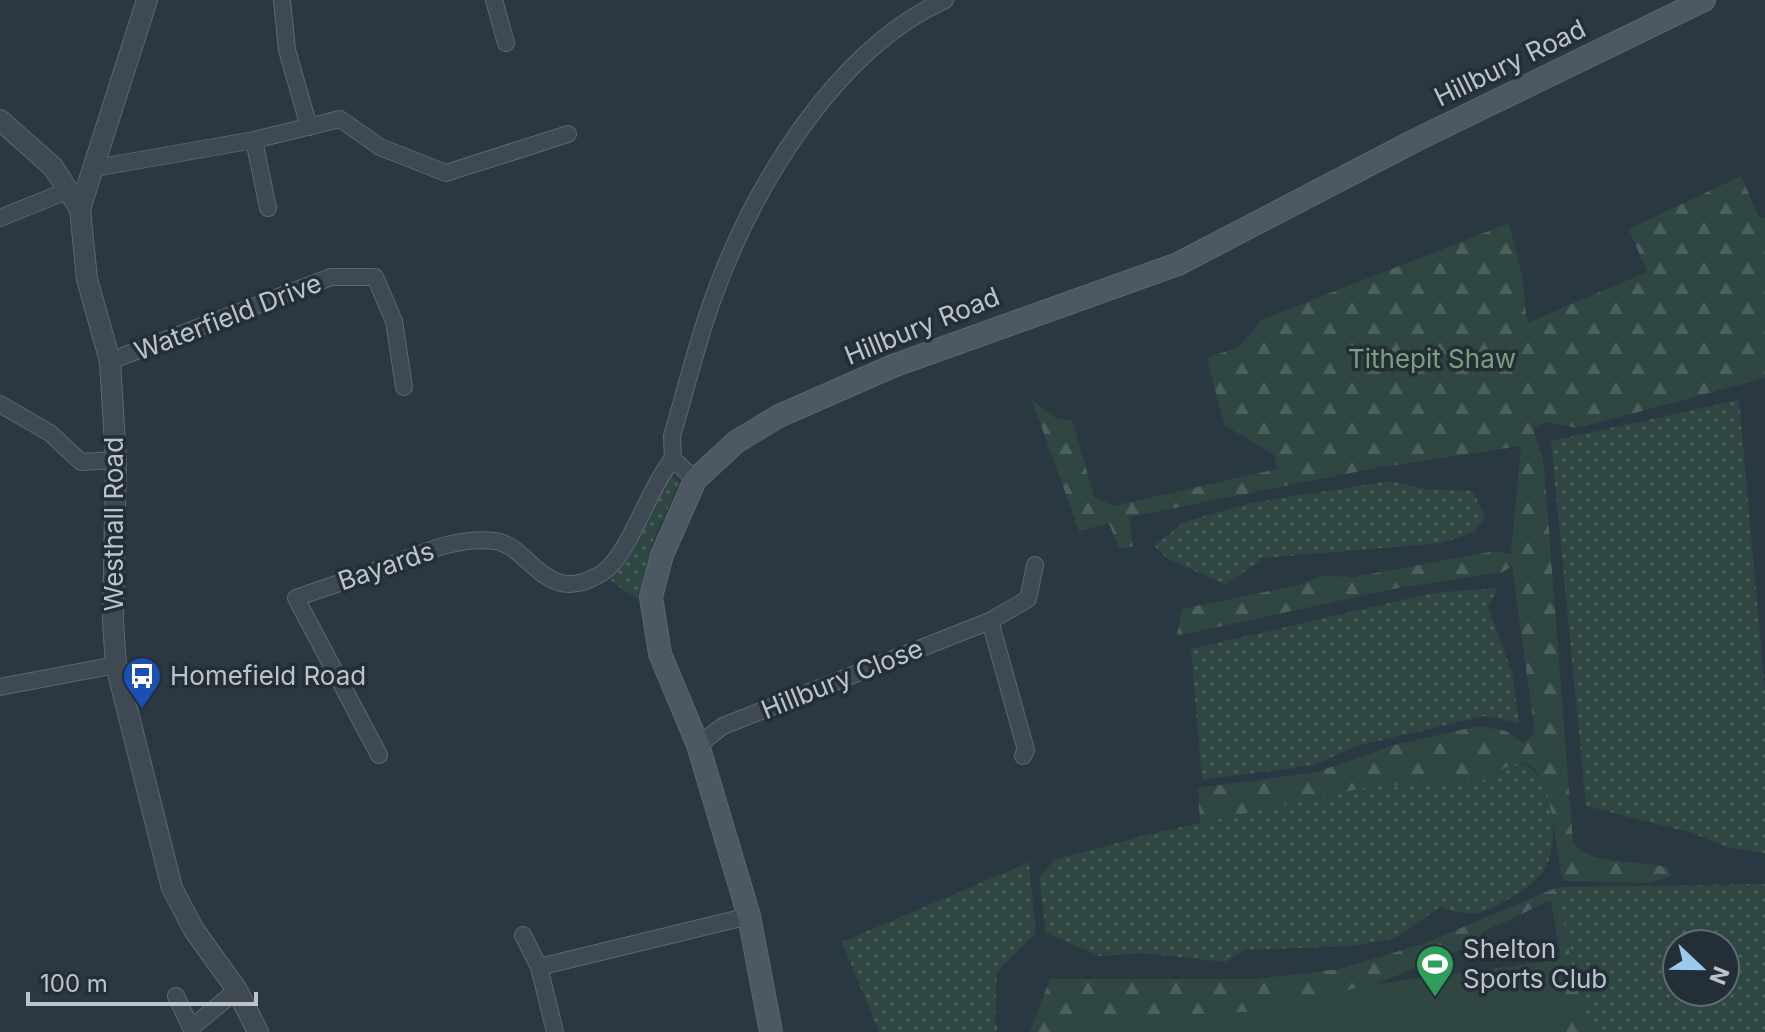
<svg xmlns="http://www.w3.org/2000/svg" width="1765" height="1032" viewBox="0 0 1765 1032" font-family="Inter,sans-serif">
	<defs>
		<pattern id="grass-dots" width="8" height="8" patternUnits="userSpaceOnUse" patternTransform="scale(2)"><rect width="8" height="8" fill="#2f4643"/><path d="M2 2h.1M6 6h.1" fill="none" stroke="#4b5f5d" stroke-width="1.8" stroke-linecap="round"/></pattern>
		<pattern id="forest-firs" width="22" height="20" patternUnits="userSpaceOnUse" patternTransform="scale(2)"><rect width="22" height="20" fill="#2f4643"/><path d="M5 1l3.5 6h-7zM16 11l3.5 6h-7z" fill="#4b5f5d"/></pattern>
	</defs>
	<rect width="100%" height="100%" fill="#2a3841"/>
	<!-- grass -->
	<g fill="url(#grass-dots)" fill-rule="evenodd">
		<path d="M 1739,400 L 1765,691 L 1765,853 L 1729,848 L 1692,833 L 1586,806 L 1551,441 Z"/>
		<path d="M 670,475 L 680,482 L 651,545 L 638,600 L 611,581 Z"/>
		<path d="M 1389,481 L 1424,489 L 1473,491 L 1485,518 L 1474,532 L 1442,543 L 1263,558 L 1226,585 L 1168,559 L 1154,546 L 1184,522 L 1251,503 Z"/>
		<path d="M 1498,588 L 1488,607 L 1512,672 L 1519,723 L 1484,716 L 1356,746 L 1315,765 L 1202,780 L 1191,649 L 1432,593 Z"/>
		<path d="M 1519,763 C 1555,771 1559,836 1547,865 C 1540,883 1495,910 1476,913 C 1463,914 1452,911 1440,907 L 1395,938 L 1352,946 L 1245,950 L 1225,962 L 1142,953 L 1100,956 L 1046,933 L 1039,877 L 1054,860 L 1158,832 L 1369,787 L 1490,779 L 1503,768 Z"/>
		<path d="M 1029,862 L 1036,933 L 997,972 L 995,1020 L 998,1032 L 879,1032 L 842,942 Z"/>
		<path d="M 1765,884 L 1765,1032 L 1590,1032 L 1570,957 L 1558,887 ZM 1677,944 L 1725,944 L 1725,992 L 1677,992 Z"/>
	</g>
	<!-- forest -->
	<g fill="url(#forest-firs)">
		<path d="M 1741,176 L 1760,219 L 1765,217 L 1765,378 L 1578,428 L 1545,422 L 1534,427 C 1534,442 1543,450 1544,467 L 1573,842 C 1591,868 1640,858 1668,868 L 1671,876 L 1650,883 L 1564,881 C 1551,848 1558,719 1490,779 L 1369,787 L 1200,823 L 1198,788 L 1317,772 L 1394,745 L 1478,726 L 1506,731 L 1523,744 L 1535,733 L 1512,566 L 1503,572 L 1398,588 L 1177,636 L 1182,609 L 1299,585 L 1322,576 L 1354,577 L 1495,551 L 1511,554 L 1521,446 L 1376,468 L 1129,517 L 1133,546 L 1119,549 L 1109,523 L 1079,531 L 1032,400 L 1057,419 L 1072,420 L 1094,496 L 1113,506 L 1277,469 L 1274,455 L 1224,425 L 1207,358 L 1239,347 L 1261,320 L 1509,223 L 1522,275 L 1527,323 L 1647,272 L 1629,229 Z"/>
		<path d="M 1558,887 L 1570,957 L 1590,1032 L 1565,1032 L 1555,968 L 1548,961 L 1561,959 L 1551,900 L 1481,933 L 1484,940 L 1376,984 L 1247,1012 L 1076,1022 L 1058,1032 L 1030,1032 L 1050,979 L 1256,979 L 1339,969 L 1423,944 Z"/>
	</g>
	<!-- park -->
	<path fill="#2f4643" d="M 1548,961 L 1555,968 L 1565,1032 L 1058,1032 L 1076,1022 L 1247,1012 L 1376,984 Z"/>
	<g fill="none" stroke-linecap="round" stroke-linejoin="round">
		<!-- minor casing -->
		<g stroke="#5c676e" stroke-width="18">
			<g id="minor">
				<path d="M 282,0 L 287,50 L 309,127"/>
				<path d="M 494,0 L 506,43"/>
				<path d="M 254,140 L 268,208"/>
				<path d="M 95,168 L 254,140 L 340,119 L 380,147 L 446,173 L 568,134"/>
				<path d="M 0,218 L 69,190"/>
				<path d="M 110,361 L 331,277 L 375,277 L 394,321 L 404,387"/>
				<path d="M 0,404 L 50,433 L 81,462 L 116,460"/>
				<path d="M 695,480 L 673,459 L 672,436 C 686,390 697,341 714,296 C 753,187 836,49 945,0"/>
				<path d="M 990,621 L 1026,750 L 1023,756"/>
				<path d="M 0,687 L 116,665"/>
				<path d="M 698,745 L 723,726 L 990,621 L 1028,599 L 1035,565"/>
				<path d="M 379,755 L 296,598 C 323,588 350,580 377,570 C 415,557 452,536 495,541 C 531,546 545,609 602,573 C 629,556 648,488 673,459"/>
				<path d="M 523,935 L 539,967 L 555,1032"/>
				<path d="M 539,967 L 749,916"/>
				<path d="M 176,996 L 191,1028 L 237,990"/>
			</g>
		</g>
		<!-- tertiary casing -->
		<g stroke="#5c676e" stroke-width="22">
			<g id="tertiary">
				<path d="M 147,0 L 80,209 L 87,279 L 110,361 L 116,460 L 113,623 L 116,665 L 172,888 L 194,930 L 237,990 L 258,1032"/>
				<path d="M 0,120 L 53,167 L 80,209"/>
			</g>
		</g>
		<!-- secondary casing -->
		<g stroke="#5c676e" stroke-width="24">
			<path id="secondary" d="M 771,1032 L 749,916 L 698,745 L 660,654 L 651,597 L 662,555 L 695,480 L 736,442 L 779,416 L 893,366 L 1178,264 L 1416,140 L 1704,0"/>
		</g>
		<!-- minor -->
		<use href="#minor" stroke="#3e4951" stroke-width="16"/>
		<!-- tertiary -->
		<use href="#tertiary" stroke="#3e4951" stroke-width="20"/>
		<!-- secondary -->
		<use href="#secondary" stroke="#4c5964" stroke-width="22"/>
	</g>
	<!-- icons -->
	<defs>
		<g id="bus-pin" transform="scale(2)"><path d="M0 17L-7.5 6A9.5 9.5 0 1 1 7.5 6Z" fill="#1a4fb4" stroke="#232e37"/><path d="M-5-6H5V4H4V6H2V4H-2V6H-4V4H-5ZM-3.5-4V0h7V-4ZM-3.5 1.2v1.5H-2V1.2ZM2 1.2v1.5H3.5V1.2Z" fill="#fff"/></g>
		<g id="stadium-pin" transform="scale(2)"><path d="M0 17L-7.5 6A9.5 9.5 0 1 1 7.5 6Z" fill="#2e9e5b" stroke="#232e37"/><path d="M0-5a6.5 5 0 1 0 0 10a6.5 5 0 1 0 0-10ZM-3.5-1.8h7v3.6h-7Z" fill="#fff"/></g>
	</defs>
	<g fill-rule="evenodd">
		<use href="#bus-pin" x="142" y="676"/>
		<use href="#stadium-pin" x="1435" y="964"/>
	</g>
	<g text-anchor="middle" stroke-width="7" stroke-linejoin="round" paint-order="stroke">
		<!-- street labels -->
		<g font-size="26" fill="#bbc4cb" stroke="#232e37">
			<text transform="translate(1510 63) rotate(-26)" y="9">Hillbury Road</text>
			<text transform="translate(228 317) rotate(-21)" y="9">Waterfield Drive</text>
			<text transform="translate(922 326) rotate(-22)" y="9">Hillbury Road</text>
			<text transform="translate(114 524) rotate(-90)" y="9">Westhall Road</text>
			<text transform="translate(386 566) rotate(-19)" y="9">Bayards</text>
			<text transform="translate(842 679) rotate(-22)" y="9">Hillbury Close</text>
		</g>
		<!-- park labels -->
		<g font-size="26" fill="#7c9f7e" stroke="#232e37">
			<text x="1432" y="368">Tithepit Shaw</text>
		</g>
		<!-- poi labels -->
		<g font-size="26" fill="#bbc4cb" stroke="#232e37" text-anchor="start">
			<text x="170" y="685">Homefield Road</text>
			<text x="1463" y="958">Shelton<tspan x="1463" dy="30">Sports Club</tspan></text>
		</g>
	</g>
	<!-- north arrow -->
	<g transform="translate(1701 968) rotate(112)"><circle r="38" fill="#232e37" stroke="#606a72" stroke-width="2"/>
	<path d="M0-6L14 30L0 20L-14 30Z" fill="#9cc9ef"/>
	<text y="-12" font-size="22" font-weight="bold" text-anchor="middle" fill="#bbc4cb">N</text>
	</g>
	<!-- scale -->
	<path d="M28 992v12h228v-12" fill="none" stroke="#bbc4cb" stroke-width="4"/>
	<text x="40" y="992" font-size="24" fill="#bbc4cb" stroke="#232e37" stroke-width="6" paint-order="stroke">100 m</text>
</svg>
